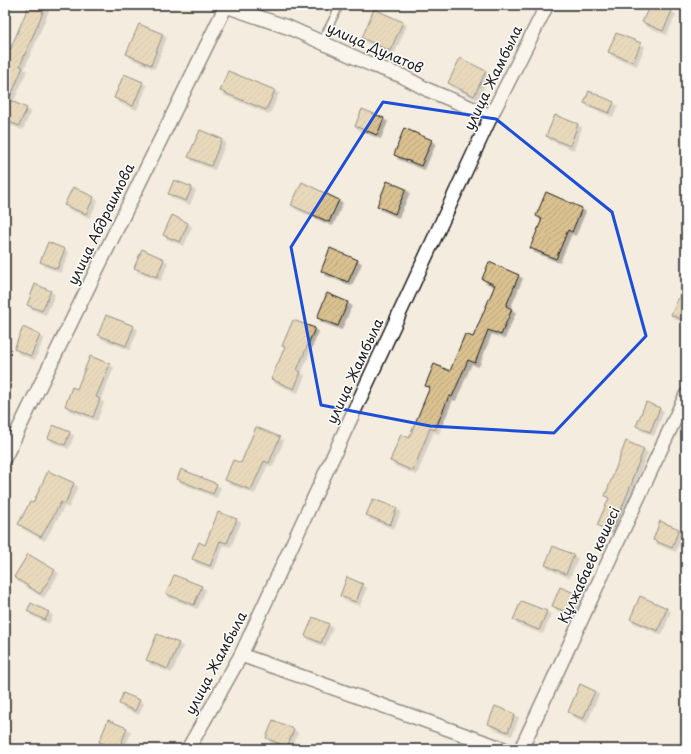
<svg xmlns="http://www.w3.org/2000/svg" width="691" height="754" viewBox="0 0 691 754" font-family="'Playpen Sans',sans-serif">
	<defs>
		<pattern id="building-hatch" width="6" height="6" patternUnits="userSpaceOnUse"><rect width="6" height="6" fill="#dac190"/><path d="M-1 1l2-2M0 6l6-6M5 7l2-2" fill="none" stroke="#baa57c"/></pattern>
		<filter id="shadow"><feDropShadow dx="3.5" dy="3.5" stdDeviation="0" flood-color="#0004"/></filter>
	</defs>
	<rect width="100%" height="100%" fill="#f4ecde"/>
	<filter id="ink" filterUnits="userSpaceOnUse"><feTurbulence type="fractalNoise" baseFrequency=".025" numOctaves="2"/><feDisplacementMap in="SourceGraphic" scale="8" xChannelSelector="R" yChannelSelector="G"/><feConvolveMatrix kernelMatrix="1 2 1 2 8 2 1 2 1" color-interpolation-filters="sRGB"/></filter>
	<g filter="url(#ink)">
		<!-- building -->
		<g fill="url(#building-hatch)" stroke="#1c1c1c" filter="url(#shadow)">
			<path d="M 29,5 L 46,5 L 20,66 L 23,67 L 9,100 L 27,108 L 19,126 L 5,120 L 5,62 Z"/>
			<path d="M 650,5 L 658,5 L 672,11 L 663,31 L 642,22 Z"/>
			<path d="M 374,9 L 403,22 L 390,51 L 362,38 Z"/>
			<path d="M 139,24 L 163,34 L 151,65 L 126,54 Z"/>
			<path d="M 616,33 L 641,43 L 633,62 L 608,52 Z"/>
			<path d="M 460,58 L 486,71 L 474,96 L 448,83 Z"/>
			<path d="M 228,71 L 275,90 L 266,110 L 220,91 Z"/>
			<path d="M 124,74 L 143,82 L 133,106 L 114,98 Z"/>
			<path d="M 589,91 L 614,102 L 609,113 L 584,103 Z"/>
			<path d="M 362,109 L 384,118 L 377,135 L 355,126 Z"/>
			<path d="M 555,115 L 578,124 L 570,146 L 546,136 Z"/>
			<path d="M 404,128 L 432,140 L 421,166 L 394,155 Z"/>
			<path d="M 200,130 L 222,139 L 211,166 L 188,157 Z"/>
			<path d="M 174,180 L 192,187 L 186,201 L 168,194 Z"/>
			<path d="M 387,181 L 406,189 L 395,214 L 377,206 Z"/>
			<path d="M 302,182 L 339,200 L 329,222 L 291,205 Z"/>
			<path d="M 73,187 L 94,197 L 86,214 L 64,205 Z"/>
			<path d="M 546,192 L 582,208 L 572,232 L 568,230 L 556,259 L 530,248 L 542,219 L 536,216 Z"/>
			<path d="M 172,215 L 188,223 L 180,242 L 163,235 Z"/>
			<path d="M 48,242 L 65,249 L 57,269 L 40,262 Z"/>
			<path d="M 330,248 L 358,260 L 348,282 L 321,271 Z"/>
			<path d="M 142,249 L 164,259 L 157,277 L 134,268 Z"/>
			<path d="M 489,262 L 519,275 L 506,306 L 512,309 L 501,335 L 488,330 L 475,363 L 468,360 L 452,397 L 449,396 L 435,430 L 430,428 L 413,471 L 390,461 L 401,434 L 409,438 L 430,387 L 425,386 L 434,364 L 450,371 L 465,334 L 473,337 L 495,285 L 482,279 Z"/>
			<path d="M 686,281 L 686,321 L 671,315 Z"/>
			<path d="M 35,284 L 51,291 L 42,311 L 27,305 Z"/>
			<path d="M 327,293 L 348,302 L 338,326 L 317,318 Z"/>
			<path d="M 106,315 L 134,326 L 126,346 L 98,335 Z"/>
			<path d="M 293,320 L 315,328 L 297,370 L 301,372 L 294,389 L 271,379 L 285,347 L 282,346 Z"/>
			<path d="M 23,327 L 40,335 L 31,356 L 14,349 Z"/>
			<path d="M 90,356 L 110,364 L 96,397 L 100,399 L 93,417 L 65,406 L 72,387 L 77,389 Z"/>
			<path d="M 646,402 L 660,408 L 650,432 L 636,426 Z"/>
			<path d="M 53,425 L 70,432 L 65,445 L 48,438 Z"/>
			<path d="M 256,427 L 280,437 L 269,463 L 264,461 L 251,490 L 225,480 L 233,460 L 241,463 Z"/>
			<path d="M 626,441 L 644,449 L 632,479 L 633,480 L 612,532 L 597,525 L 609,498 L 605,496 Z"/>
			<path d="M 181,469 L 217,484 L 213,494 L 177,479 Z"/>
			<path d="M 48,471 L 74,483 L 65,504 L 61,502 L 41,537 L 18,524 L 30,502 L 33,503 Z"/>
			<path d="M 373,499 L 397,508 L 390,525 L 366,515 Z"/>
			<path d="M 218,512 L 237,519 L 227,543 L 220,541 L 210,566 L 192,559 L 199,542 L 205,545 Z"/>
			<path d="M 660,521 L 679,529 L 672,548 L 653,540 Z"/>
			<path d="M 553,546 L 574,555 L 566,574 L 545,565 Z"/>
			<path d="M 28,554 L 55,570 L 40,594 L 14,577 Z"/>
			<path d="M 174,575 L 202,586 L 194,605 L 166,594 Z"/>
			<path d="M 347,577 L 363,584 L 356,602 L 340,596 Z"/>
			<path d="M 560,587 L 579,595 L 571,614 L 552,606 Z"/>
			<path d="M 640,596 L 667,608 L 658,631 L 630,619 Z"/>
			<path d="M 521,601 L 547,611 L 539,630 L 513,620 Z"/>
			<path d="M 31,603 L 49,612 L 45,620 L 27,611 Z"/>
			<path d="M 313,617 L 329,624 L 321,643 L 305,636 Z"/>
			<path d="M 157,634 L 179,643 L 168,669 L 146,660 Z"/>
			<path d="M 580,684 L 595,691 L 583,719 L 568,712 Z"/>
			<path d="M 123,693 L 140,700 L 135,711 L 119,704 Z"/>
			<path d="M 495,706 L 515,714 L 508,732 L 488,724 Z"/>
			<path d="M 108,720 L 127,728 L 119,749 L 116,749 L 99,742 Z"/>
			<path d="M 273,720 L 294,729 L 287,747 L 266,738 Z"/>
		</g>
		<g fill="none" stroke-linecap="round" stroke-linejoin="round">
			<!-- lane casing -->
			<g stroke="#1c1c1c" stroke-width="9">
				<path id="lane" d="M 321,42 L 340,5"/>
			</g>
			<!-- street casing -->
			<g stroke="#1c1c1c" stroke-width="16">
				<g id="street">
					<path d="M 223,5 L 290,28 L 372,65 L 402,76 L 428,90 L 491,116"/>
					<path d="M 5,457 L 226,6"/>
					<path d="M 241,655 L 504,749"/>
					<path d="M 188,749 L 241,655 L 491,116 L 547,5"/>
					<path d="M 521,749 L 686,395"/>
				</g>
			</g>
			<!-- lane -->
			<use href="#lane" stroke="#fff" stroke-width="6"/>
			<!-- street -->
			<use href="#street" stroke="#fff" stroke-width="13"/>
		</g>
	</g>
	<!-- marked area -->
	<path d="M0 0H691V754H0ZM 383,102 L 496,119 L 612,212 L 646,336 L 554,433 L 430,426 L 321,405 L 291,247 Z" fill="#f4ecde" fill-opacity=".55" fill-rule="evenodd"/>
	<path fill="none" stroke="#1d4ed8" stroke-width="3" stroke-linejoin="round" d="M 383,102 L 496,119 L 612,212 L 646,336 L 554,433 L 430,426 L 321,405 L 291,247 Z"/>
	<g text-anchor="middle" stroke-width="3" stroke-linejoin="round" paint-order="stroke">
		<!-- street labels -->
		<g font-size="14" fill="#1c1c1c" stroke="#fff">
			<text transform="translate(375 48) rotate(24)" y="5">улица Дулатов</text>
			<text transform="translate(493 78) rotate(-64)" y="5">улица Жамбыла</text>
			<text transform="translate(101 224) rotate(-64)" y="5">улица Абдраимова</text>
			<text transform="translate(355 371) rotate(-65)" y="5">улица Жамбыла</text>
			<text transform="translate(589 565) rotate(-65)" y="5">Құлжабаев көшесі</text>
			<text transform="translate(216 663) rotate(-62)" y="5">улица Жамбыла</text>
		</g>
	</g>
	<!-- margin -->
	<rect width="691" height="754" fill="none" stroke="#fff" stroke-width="20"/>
	<rect x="10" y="10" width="671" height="734" fill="none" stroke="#1c1c1c" stroke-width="1.5" filter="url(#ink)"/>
</svg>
